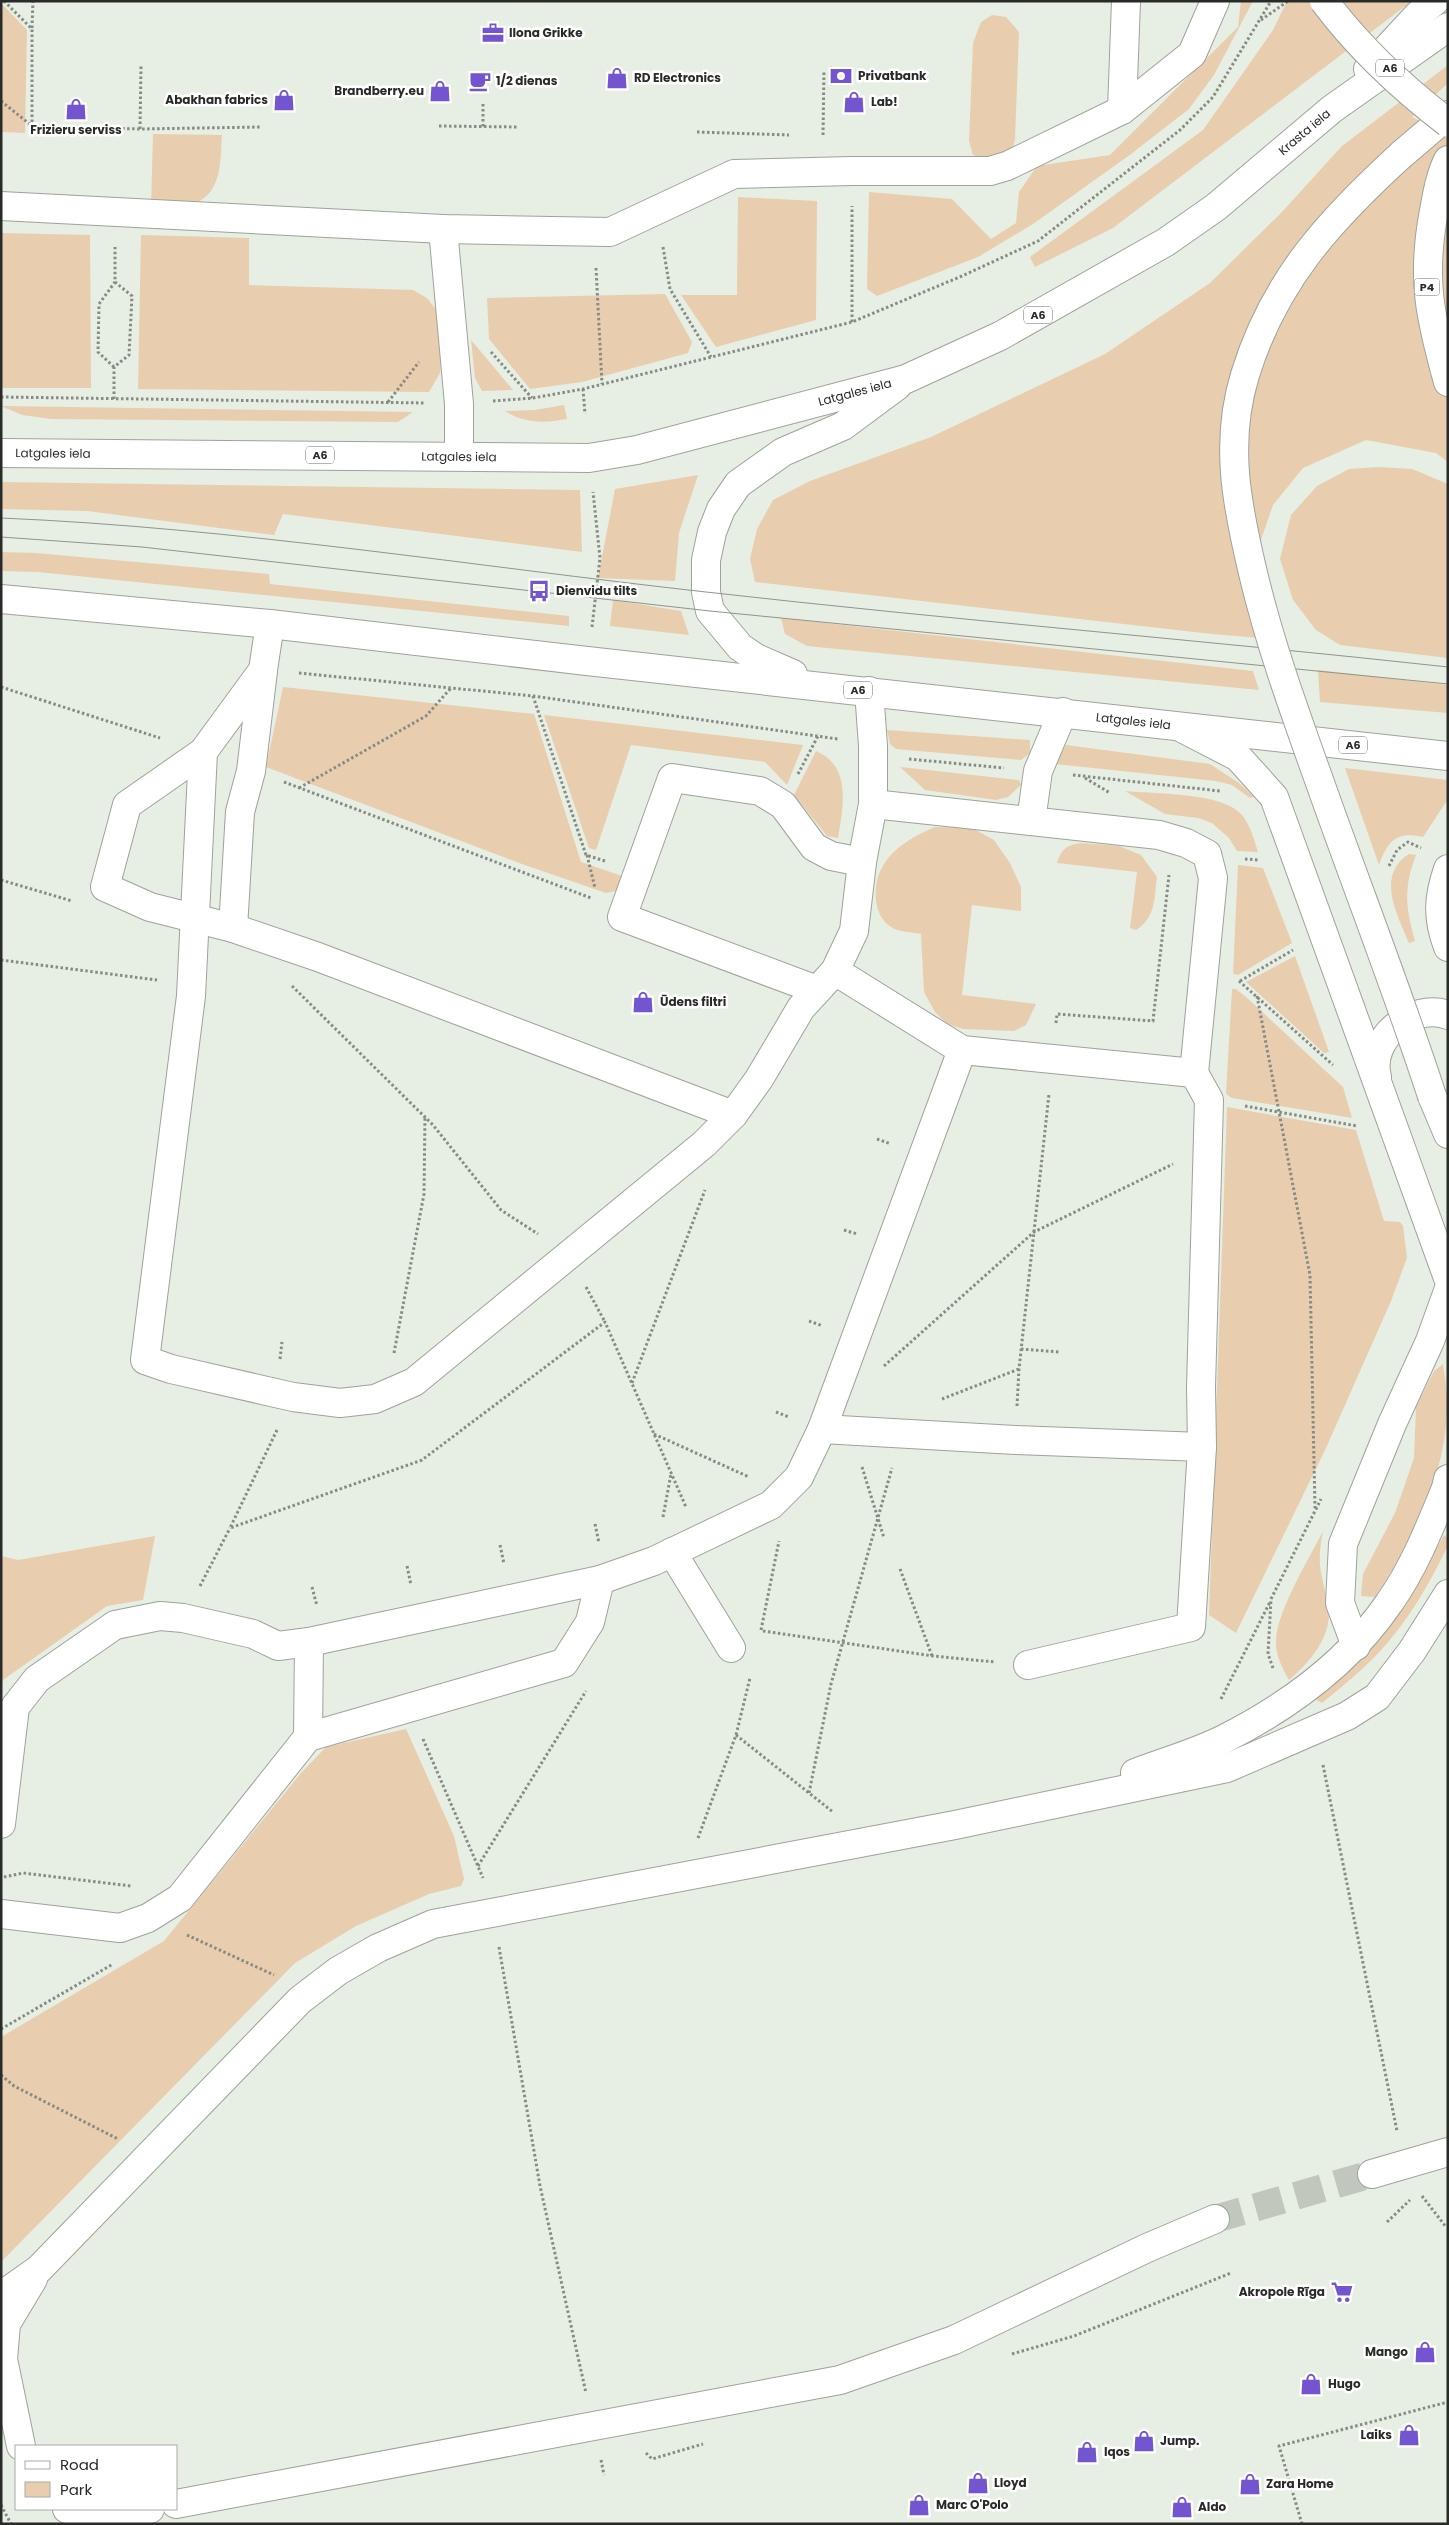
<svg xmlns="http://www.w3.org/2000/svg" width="1449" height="2525" viewBox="0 0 1449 2525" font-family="Poppins,sans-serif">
	<rect width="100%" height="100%" fill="#e7eee3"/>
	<!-- green -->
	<g fill="#e8ceae">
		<path d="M 1241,1 L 1253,1 L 1214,75 L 1189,109 L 1131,154 L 1033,224 L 978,257 L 877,296 L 867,289 L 869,192 L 952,199 L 991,239 L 1016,223 L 1019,192 L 1037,166 L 1110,155 L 1238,27 Z"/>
		<path d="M 1287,1 L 1412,1 L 1113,228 L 1035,267 L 1030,257 L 1203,130 L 1273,30 Z"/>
		<path d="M 1,3 L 27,30 L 25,133 L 1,132 Z"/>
		<path d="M 992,15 L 1006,17 L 1019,32 L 1015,139 L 1012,152 L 989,160 L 973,155 L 969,141 L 973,43 L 981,22 Z"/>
		<path d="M 1448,65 L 1448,83 L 1412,117 L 1448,136 L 1448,462 L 1436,453 L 1366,440 L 1303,468 L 1273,505 L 1254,560 L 1285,640 L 1212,634 L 755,582 L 750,559 L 757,529 L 773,500 L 810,481 L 931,437 L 1105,354 L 1210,283 L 1281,213 L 1342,146 Z"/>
		<path d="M 153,134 L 222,135 C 220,160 223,192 194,204 C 183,208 164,206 151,207 Z"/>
		<path d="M 738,197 L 817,201 L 816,320 L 716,347 L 681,295 L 737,295 Z"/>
		<path d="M 1,233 L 90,235 L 91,388 L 1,388 Z"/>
		<path d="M 141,235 L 249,238 L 249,285 L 413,290 L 427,298 L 438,312 L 441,343 L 440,373 L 429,392 L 138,389 Z"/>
		<path d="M 665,294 L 692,342 L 688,353 L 582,382 L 530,389 L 489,339 L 487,298 Z"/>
		<path d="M 471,340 L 513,390 L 482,391 L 475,378 Z"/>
		<path d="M 564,405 L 567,419 C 544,423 525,424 505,411 L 535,410 Z"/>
		<path d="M 1,406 L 413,412 L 398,422 L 51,419 L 22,415 Z"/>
		<path d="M 1378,467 L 1412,469 L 1448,484 L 1448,658 L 1340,645 L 1316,630 L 1293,600 L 1280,559 L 1291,515 L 1317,486 L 1349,469 Z"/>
		<path d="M 698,475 L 679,533 L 675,581 L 598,578 L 615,489 Z"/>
		<path d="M 1,482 L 580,490 L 582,552 L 283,514 L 274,535 L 87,511 L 1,509 Z"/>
		<path d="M 1,552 L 36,553 L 269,574 L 270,584 L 569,616 L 569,626 L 38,572 L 1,571 Z"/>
		<path d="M 613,600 L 681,611 L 689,635 L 610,626 Z"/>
		<path d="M 781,618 L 1253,671 L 1259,690 L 807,646 L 785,634 Z"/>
		<path d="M 1318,670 L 1448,685 L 1448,713 L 1320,702 Z"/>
		<path d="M 283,687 L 534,714 L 581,862 L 625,877 L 620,890 L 606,893 L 522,864 L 266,767 Z"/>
		<path d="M 544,715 L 803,745 L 787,785 L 765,762 L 631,745 L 596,850 L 589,848 Z"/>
		<path d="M 887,730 L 1030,740 L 1030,753 L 1021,760 L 896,749 L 890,744 Z"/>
		<path d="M 1066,745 L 1210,764 L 1239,783 L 1254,797 L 1250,798 L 1232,785 L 1216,781 L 1055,764 Z"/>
		<path d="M 816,751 C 852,766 843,807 838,838 L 827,836 L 794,795 Z"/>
		<path d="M 900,767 L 1019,780 L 1021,785 L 1008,797 L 996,800 L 925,790 Z"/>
		<path d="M 1345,768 L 1448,780 L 1448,799 L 1423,837 C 1396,831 1388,841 1379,865 Z"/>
		<path d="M 1125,791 C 1154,794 1221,792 1241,814 C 1250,824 1254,839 1258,852 L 1237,851 L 1229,838 L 1212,823 L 1198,818 L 1165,814 Z"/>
		<path d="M 935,827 L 972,828 L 994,840 L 1010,863 L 1021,887 L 1021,911 L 972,905 L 962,995 L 1036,1004 L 1026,1025 L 1014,1031 L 963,1029 L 947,1024 L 935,1012 L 924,992 L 921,934 C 912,932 898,932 891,927 C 882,922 877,910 876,901 C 872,861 902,841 935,827 Z"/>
		<path d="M 1082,843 L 1119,846 L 1141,855 L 1157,877 C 1154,899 1156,917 1136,930 L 1130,928 L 1137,872 L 1057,863 C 1062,848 1067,845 1082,843 Z"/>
		<path d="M 1409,854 L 1416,855 C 1403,889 1406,908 1415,941 L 1409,943 C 1398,915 1375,876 1409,854 Z"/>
		<path d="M 1238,865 L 1263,868 L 1292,943 L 1238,975 L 1233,974 Z"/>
		<path d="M 1295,956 L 1329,1052 L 1324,1053 L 1246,982 Z"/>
		<path d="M 1232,989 L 1236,989 L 1246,997 L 1343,1087 L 1352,1118 L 1232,1098 L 1226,1094 Z"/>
		<path d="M 1227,1107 L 1356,1130 L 1384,1221 L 1400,1222 L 1403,1226 L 1407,1258 L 1391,1301 L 1326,1448 L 1236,1633 L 1209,1615 Z"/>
		<path d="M 1443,1364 C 1445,1379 1448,1395 1447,1410 C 1445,1478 1412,1541 1375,1597 L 1361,1596 L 1363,1574 L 1395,1513 L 1414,1458 L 1416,1407 L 1434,1371 Z"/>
		<path d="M 1323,1531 C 1320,1546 1318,1562 1322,1577 C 1324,1589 1328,1600 1329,1612 C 1330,1639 1308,1664 1289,1680 C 1282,1668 1275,1654 1276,1640 C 1277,1611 1309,1559 1323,1531 Z"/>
		<path d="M 1444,1535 L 1448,1538 L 1448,1545 C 1426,1592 1399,1636 1360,1671 C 1348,1682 1335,1692 1322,1703 L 1315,1699 L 1354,1665 L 1400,1613 Z"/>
		<path d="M 155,1536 L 143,1600 L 107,1606 L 3,1680 L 1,1686 L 1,1556 L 18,1560 Z"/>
		<path d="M 406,1729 L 454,1836 L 464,1879 L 461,1886 L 429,1894 L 356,1926 L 295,1963 L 1,2262 L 1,2037 L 164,1941 L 301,1773 L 326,1747 Z"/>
	</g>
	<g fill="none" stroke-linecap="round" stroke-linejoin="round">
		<!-- minor-tunnel -->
		<path stroke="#c1c7bd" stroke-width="28" stroke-dasharray="28 14" stroke-linecap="butt" d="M 1215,2219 L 1372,2174"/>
		<!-- minor casing -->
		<g stroke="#9da39a" stroke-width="30">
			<g id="minor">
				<path d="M 1122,110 L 1126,1"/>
				<path d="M 1401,155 L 1448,115"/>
				<path d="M 1,206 L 443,229 L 610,232 L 734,174 L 852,171 L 990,171 L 1007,166 L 1122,110 L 1192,54 L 1215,1"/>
				<path d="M 443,229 L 459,404 L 459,456"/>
				<path d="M 270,624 L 263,670 L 203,752 L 191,996 L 145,1360 L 171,1369 L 293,1397 L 340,1403 L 375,1399 L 414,1382 L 704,1144 L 733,1115 L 759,1079 L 801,1008 L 835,971"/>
				<path d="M 1180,727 L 1238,757 L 1274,797 L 1448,1278"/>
				<path d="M 203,752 L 127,805 L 105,887 L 150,907 L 233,928 L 318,957 L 733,1115"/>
				<path d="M 873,804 L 1159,835 L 1186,843 L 1207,854 L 1213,878 L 1194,1073 L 1209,1100 L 1201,1387 L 1202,1447 L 1191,1627 L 1028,1665"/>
				<path d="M 1031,821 L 1038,771 L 1063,712"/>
				<path d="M 1448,869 C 1438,898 1437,918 1448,947"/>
				<path d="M 233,928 L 240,812 L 251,771 L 263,671"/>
				<path d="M 817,990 L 622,917 L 672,778 L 760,791 L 783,805 L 814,847 L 831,856 L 862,862"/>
				<path d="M 962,1050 L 1194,1073"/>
				<path d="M 1377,1077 C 1367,1039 1412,1002 1448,1015"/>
				<path d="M 1432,1096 L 1448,1134"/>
				<path d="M 822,1429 L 1015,1440 L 1202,1447"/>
				<path d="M 672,1552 L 731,1648"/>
				<path d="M 1356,1646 L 1340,1603 L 1343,1544 L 1392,1424 L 1430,1341 L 1448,1291"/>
				<path d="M 308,1737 L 564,1663 L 590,1622 L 600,1580"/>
				<path d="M 1135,1773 C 1164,1762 1196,1753 1224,1739 C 1287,1707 1349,1662 1389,1603 C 1414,1568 1430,1527 1446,1488 L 1448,1479"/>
				<path d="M 1,1824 L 15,1707 L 37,1679 L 115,1625 L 160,1616 L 183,1618 L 253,1634 L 278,1646 L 309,1642"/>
				<path d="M 1,1914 L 120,1928 L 148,1918 L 180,1898 L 308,1737 L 309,1642 L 600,1580 L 654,1561 L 771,1505 L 799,1477 L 822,1429 L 962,1050 L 835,971 L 854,931 L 862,862 L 873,804 L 873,746 L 869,691"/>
				<path d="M 1372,2174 L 1448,2152"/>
				<path d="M 1,2296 L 39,2269 L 300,2000 L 338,1971 L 378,1948 L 433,1924 L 955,1825 L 1227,1768 L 1347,1716 L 1377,1697 L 1412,1651 L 1448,1594"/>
				<path d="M 21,2446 L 3,2359 L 6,2324 L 33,2279"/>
				<path d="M 176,2504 L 840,2380 L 954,2340 L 1147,2248 L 1215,2219"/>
				<path d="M 67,2509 L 113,2512"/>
				<path d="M 88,2524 L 150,2509"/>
			</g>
		</g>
		<!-- highway casing -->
		<g stroke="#9da39a" stroke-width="30">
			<g id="highway">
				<path d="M 1368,69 L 1418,15 L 1435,1"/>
				<path d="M 1448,160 C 1440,176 1437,194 1434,211 C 1421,279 1430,317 1448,382"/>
				<path id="s1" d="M 1,453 L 589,458 L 637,450 L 906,379 L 1000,336 L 1166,242 L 1216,207 L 1332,109 L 1448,27"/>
				<path id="s2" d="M 1,599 L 270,624 L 587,661 L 1448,756"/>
				<path d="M 793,674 L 756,658 L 740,647 L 710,611 L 706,592 L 706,560 L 712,532 L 721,509 L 738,484 L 783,452 L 843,426 L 897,386"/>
			</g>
		</g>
		<!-- path -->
		<g stroke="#868b84" stroke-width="3" stroke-dasharray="2.5 2.5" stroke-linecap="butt">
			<path d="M 4,1 L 32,29 L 32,126"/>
			<path d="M 1261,20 L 1288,1"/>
			<path d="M 32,28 L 33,1"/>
			<path d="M 1,101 L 32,126 L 140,129 L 260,127"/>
			<path d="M 483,104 L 483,127"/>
			<path d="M 439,126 L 519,127"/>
			<path d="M 140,129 L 141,65"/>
			<path d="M 697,132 L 789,135"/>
			<path d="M 823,135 L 824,70"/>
			<path d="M 663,247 L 670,289 L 711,357"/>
			<path d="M 596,268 L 602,384"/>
			<path d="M 852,322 L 852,206"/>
			<path d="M 491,352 L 532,398"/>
			<path d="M 114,367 L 98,352 L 99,304 L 115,282"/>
			<path d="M 583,389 L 585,414"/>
			<path d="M 1,397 L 425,403"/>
			<path d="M 114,399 L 114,367 L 129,355 L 132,296 L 115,282 L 115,247"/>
			<path d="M 493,401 L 533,398 L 583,389 L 852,322 L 962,276 L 1038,241 L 1180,130 L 1213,97 L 1271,1"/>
			<path d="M 388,402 L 419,362"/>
			<path d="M 592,627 L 600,558 L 593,492"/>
			<path d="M 299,673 L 533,696 L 838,739"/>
			<path d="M 1,687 L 160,738"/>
			<path d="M 533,696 L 586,855 L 605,861"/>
			<path d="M 909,759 L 1004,768"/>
			<path d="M 798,774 L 819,734"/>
			<path d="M 1073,775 L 1220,791"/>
			<path d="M 1085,778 L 1110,793"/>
			<path d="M 284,782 L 591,898"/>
			<path d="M 299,788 L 426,716 L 451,688"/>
			<path d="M 587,855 L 595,888"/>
			<path d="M 1245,859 L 1259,860"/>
			<path d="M 1389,866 L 1397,850 L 1408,842 L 1421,848"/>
			<path d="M 1,880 L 72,901"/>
			<path d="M 1,960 L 157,980"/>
			<path d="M 1239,981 L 1333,1065"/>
			<path d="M 1240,981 L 1293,950"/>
			<path d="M 292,986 L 433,1125 L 501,1210 L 538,1234"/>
			<path d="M 1257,996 L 1310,1275 L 1315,1508"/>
			<path d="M 1056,1023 L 1057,1014 L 1153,1021 L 1169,875"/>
			<path d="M 1245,1106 L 1357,1126"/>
			<path d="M 877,1139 L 891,1144"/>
			<path d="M 844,1230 L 857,1234"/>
			<path d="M 586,1287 L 605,1322"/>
			<path d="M 809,1321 L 823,1326"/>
			<path d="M 1021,1349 L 1059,1352"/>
			<path d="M 394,1353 L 424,1194 L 425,1117"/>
			<path d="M 280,1359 L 282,1342"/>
			<path d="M 884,1366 L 1034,1232 L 1173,1164"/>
			<path d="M 632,1383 L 705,1190"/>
			<path d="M 942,1399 L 1019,1369"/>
			<path d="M 1017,1406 L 1019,1369 L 1049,1094"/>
			<path d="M 776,1412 L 789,1417"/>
			<path d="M 277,1430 L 230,1528 L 422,1460 L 605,1322 L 686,1507"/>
			<path d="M 654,1434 L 749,1477"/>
			<path d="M 862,1467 L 884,1538"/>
			<path d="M 663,1517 L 671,1474"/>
			<path d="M 595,1524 L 599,1543"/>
			<path d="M 500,1545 L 504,1564"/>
			<path d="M 407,1566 L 411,1585"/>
			<path d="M 900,1569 L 932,1656"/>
			<path d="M 200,1586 L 230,1528"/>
			<path d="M 312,1587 L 317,1606"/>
			<path d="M 761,1630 L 779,1541"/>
			<path d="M 763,1631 L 933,1656 L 995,1662"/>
			<path d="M 1273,1668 L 1268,1654 L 1271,1599 L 1321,1499"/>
			<path d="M 1221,1699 L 1270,1602"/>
			<path d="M 736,1735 L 833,1812"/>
			<path d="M 423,1739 L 483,1878"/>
			<path d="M 1323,1765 L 1397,2131"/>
			<path d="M 809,1793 L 831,1684 L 892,1468"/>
			<path d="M 698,1838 L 736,1735 L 750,1678"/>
			<path d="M 478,1866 L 586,1691"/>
			<path d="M 4,1877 L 23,1873 L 131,1886"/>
			<path d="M 187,1935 L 274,1975"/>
			<path d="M 499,1947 L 540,2186 L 586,2393"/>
			<path d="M 1,2029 L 113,1964"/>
			<path d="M 1,2075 L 14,2086 L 118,2139"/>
			<path d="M 1422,2196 L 1446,2227"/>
			<path d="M 1387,2222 L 1410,2200"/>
			<path d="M 1012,2354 L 1074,2336 L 1231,2273"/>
			<path d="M 646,2453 L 652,2459 L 703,2444"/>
			<path d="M 601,2460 L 604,2475"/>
			<path d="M 1,2505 L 11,2524"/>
			<path d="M 1302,2524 L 1279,2446 L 1448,2402"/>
		</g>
		<!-- minor -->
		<use href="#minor" stroke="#fff" stroke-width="28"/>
		<!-- highway -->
		<use href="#highway" stroke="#fff" stroke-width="28"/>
		<!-- tram -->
		<g stroke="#8f948d" stroke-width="1">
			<path d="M 1,518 C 237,528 472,566 706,592 C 953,620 1201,640 1448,667"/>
			<path d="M 1,537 L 142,547 L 710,611 L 1448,684"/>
		</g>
		<!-- minor-bridge casing -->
		<g stroke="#9da39a" stroke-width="30" stroke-linecap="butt">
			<path id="minor-bridge" d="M 1401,155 C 1330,220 1274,280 1245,375 C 1224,443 1237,506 1253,573 C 1271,649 1298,721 1324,794 C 1360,895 1399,995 1432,1096"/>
		</g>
		<!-- highway-bridge casing -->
		<g stroke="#9da39a" stroke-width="30" stroke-linecap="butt">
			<path id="highway-bridge" d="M 1324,1 C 1359,48 1401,87 1448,123"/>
		</g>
		<!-- minor-bridge -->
		<use href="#minor-bridge" stroke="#fff" stroke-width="28"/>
		<!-- highway-bridge -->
		<use href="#highway-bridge" stroke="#fff" stroke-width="28"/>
	</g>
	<!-- icons -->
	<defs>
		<g id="office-bare" transform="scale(1.725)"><path d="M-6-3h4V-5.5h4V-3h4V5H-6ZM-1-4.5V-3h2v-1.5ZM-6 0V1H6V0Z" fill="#7255cf" stroke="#fff" stroke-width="2.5" paint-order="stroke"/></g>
		<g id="bank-bare" transform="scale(1.725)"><path d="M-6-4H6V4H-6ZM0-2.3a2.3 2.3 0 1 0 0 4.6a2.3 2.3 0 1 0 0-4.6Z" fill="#7255cf" stroke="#fff" stroke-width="2.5" paint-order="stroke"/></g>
		<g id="shop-bare" transform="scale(1.725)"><path d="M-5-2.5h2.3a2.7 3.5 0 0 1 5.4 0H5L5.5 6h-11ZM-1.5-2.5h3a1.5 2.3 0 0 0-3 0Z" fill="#7255cf" stroke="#fff" stroke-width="2.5" paint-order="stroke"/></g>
		<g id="cafe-bare" transform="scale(1.725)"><path d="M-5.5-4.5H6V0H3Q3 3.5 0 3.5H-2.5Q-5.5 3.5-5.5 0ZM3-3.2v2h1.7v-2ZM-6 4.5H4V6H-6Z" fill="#7255cf" stroke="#fff" stroke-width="2.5" paint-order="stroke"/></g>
		<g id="bus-bare" transform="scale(1.725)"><path d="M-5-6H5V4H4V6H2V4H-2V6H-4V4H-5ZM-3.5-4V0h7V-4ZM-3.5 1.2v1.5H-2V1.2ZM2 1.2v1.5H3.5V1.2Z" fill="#7255cf" stroke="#fff" stroke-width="2.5" paint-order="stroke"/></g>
		<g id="supermarket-bare" transform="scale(1.725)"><path d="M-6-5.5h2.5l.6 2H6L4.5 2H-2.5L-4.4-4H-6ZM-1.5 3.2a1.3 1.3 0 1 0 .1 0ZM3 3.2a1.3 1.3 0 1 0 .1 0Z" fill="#7255cf" stroke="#fff" stroke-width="2.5" paint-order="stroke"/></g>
	</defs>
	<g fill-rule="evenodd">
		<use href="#office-bare" x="493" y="33"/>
		<use href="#bank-bare" x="841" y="76"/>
		<use href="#shop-bare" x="617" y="78"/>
		<use href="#cafe-bare" x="480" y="81"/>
		<use href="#shop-bare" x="440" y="91"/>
		<use href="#shop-bare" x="284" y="100"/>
		<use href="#shop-bare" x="854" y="102"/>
		<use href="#shop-bare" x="76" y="109"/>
		<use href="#bus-bare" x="539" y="591"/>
		<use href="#shop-bare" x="643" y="1002"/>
		<use href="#supermarket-bare" x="1342" y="2292"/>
		<use href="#shop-bare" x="1425" y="2352"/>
		<use href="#shop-bare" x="1311" y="2384"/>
		<use href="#shop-bare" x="1409" y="2435"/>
		<use href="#shop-bare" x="1144" y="2441"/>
		<use href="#shop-bare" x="1087" y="2452"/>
		<use href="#shop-bare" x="978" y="2483"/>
		<use href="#shop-bare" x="1250" y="2484"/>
		<use href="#shop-bare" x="919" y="2505"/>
		<use href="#shop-bare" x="1182" y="2507"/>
	</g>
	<g text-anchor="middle" stroke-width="5" stroke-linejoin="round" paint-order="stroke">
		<!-- shield labels -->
		<g fill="#fff" stroke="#686b68" stroke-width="1">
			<rect x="1376" y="59.5" width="28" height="17" rx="4"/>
			<rect x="1414.5" y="278.5" width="25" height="17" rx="4"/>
			<rect x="1024" y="306.5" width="28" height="17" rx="4"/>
			<rect x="306" y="446.5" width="28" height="17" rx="4"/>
			<rect x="844" y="681.5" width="28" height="17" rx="4"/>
			<rect x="1339" y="736.5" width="28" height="17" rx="4"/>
		</g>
		<g font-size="11" font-weight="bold" fill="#282b27">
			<text x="1390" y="72">A6</text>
			<text x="1427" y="291">P4</text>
			<text x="1038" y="319">A6</text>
			<text x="320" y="459">A6</text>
			<text x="858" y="694">A6</text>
			<text x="1353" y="749">A6</text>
		</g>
		<!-- poi labels -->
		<g font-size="12" font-weight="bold" fill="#282b27" stroke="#fff" text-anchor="start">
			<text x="509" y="37">Ilona Grikke</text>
			<text x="858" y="80">Privatbank</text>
			<text x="634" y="82">RD Electronics</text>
			<text x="496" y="85">1/2 dienas</text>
			<text x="424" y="95" text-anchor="end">Brandberry.eu</text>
			<text x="268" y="104" text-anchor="end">Abakhan fabrics</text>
			<text x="871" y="106">Lab!</text>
			<text x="76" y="134" text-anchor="middle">Frizieru serviss</text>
			<text x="556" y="595">Dienvidu tilts</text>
			<text x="660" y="1006">Ūdens filtri</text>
			<text x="1325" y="2296" text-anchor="end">Akropole Rīga</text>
			<text x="1408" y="2356" text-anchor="end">Mango</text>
			<text x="1328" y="2388">Hugo</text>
			<text x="1392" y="2439" text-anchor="end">Laiks</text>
			<text x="1160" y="2445">Jump.</text>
			<text x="1104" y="2456">Iqos</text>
			<text x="994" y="2487">Lloyd</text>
			<text x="1266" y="2488">Zara Home</text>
			<text x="936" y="2509">Marc O'Polo</text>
			<text x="1198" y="2511">Aldo</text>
		</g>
		<!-- street labels -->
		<g font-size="12" fill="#282b27" stroke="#fff">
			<text dy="4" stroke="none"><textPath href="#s1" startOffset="1386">Krasta iela</textPath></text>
			<text dy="4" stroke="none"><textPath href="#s1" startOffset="862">Latgales iela</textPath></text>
			<text dy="4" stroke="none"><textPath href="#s1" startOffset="52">Latgales iela</textPath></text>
			<text dy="4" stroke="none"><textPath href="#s1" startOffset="458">Latgales iela</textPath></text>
			<text dy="4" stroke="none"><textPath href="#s2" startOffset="1139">Latgales iela</textPath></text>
		</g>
	</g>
	<!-- border -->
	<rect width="1449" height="2525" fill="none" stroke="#282b27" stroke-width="5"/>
	<!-- legend -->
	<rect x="15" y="2445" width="162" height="65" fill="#ffffff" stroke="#a9aaa9"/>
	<rect x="25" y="2461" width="25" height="8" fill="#ffffff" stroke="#a9aaa9"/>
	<text x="60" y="2470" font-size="15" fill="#282b27">Road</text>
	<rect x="25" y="2482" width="25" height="15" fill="#e8ceae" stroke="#a9aaa9"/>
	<text x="60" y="2495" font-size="15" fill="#282b27">Park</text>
</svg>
